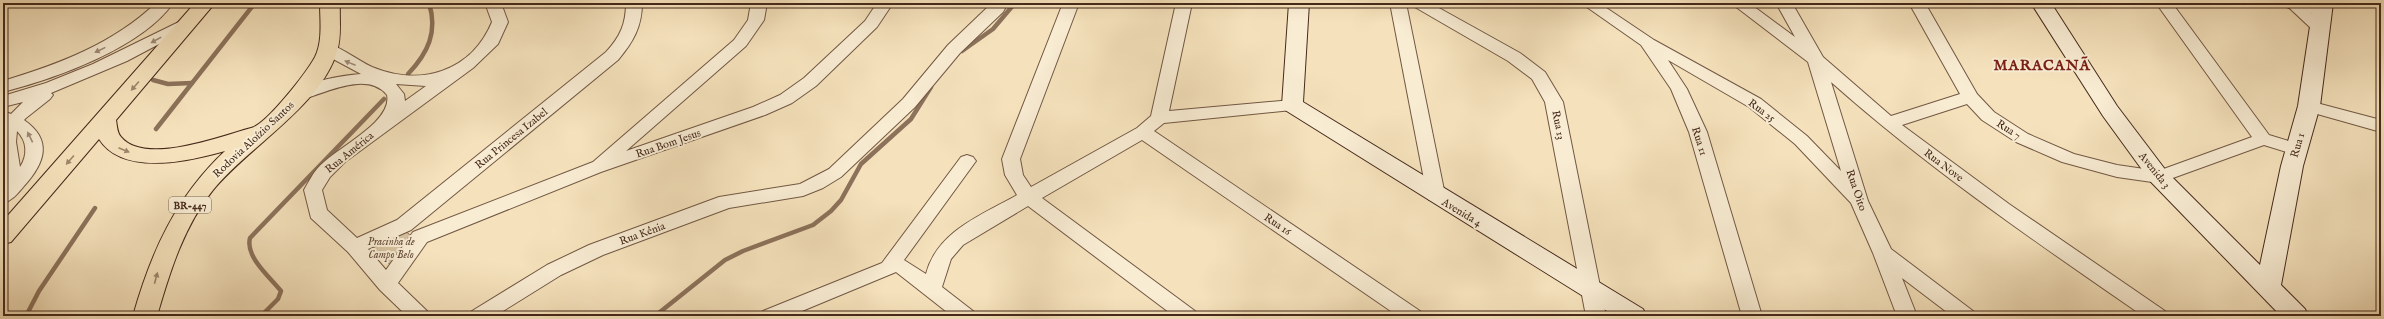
<svg xmlns="http://www.w3.org/2000/svg" width="2384" height="319" viewBox="0 0 2384 319" font-family="'IM FELL English',serif">
	<rect width="100%" height="100%" fill="#f5e2bc"/>
	<filter id="stains"><feTurbulence type="fractalNoise" baseFrequency=".005" numOctaves="4"/><feColorMatrix values="0 0 0 0 .2 0 0 0 0 .09 0 0 0 0 .02 0 0 0 .5 -.17"/></filter>
	<radialGradient id="worn" r=".72"><stop offset=".6" stop-color="#630" stop-opacity="0"/><stop offset="1" stop-color="#630" stop-opacity=".3"/></radialGradient>
	<!-- green -->
	<path fill="#d7c3a1" stroke="#8e765e" d="M 400,231 L 408,233 L 413,239 L 392,266 L 376,253 L 373,245 Z"/>
	<g fill="none" stroke-linecap="round" stroke-linejoin="round">
		<!-- stream -->
		<g stroke="#8c725b" stroke-width="4.5">
			<path d="M 962,51 L 993,29 L 1015,3"/>
			<path d="M 408,74 C 428,53 438,32 429,3"/>
			<path d="M 153,80 L 168,84 L 192,83"/>
			<path d="M 156,129 L 255,3"/>
			<path d="M 26,316 L 39,291 L 95,208"/>
			<path d="M 261,316 L 278,299 L 281,291 C 270,277 245,257 250,238 L 384,99"/>
			<path d="M 655,316 L 725,260 L 743,251 L 813,225 L 831,211 L 841,200 L 861,164 L 911,119 L 931,87"/>
		</g>
		<!-- street casing -->
		<g stroke="#725743" stroke-width="2">
			<g id="street">
				<path d="M 156,3 L 173,3 C 142,48 54,79 3,92 L 3,81 C 59,64 113,44 156,3 Z"/>
				<path d="M 485,3 L 501,3 L 508,22 L 498,44 L 473,68 L 345,162 L 330,177 L 322,190 L 327,210 L 357,238 L 397,220 L 606,52 C 620,37 626,24 626,3 L 642,3 C 642,27 633,42 618,60 L 411,230 L 368,249 L 386,270 L 413,232 L 593,162 L 734,40 L 748,20 L 751,3 L 767,3 L 764,20 L 746,46 L 626,151 L 753,107 L 780,95 L 804,78 L 865,21 L 877,3 L 893,3 L 877,27 L 816,86 L 792,103 L 765,115 L 601,172 L 427,242 L 398,283 L 427,311 L 430,316 L 407,316 L 380,290 L 348,252 L 311,218 L 304,190 C 308,183 312,175 317,169 C 333,149 393,123 387,95 C 367,70 324,94 300,100 L 294,99 L 291,95 C 300,82 345,75 361,74 L 322,53 L 320,49 L 322,45 L 328,44 C 343,48 357,60 372,67 C 421,87 471,72 492,22 ZM 396,84 L 426,86 L 405,101 L 404,94 Z"/>
				<path d="M 992,3 L 1008,3 L 1003,12 L 960,53 L 915,107 L 841,177 L 823,188 L 803,196 L 729,208 L 603,255 L 561,275 L 495,316 L 469,316 L 472,311 L 547,265 L 589,245 L 719,197 L 800,184 L 829,169 L 903,99 L 948,45 Z"/>
				<path d="M 1063,3 L 1079,3 L 1020,159 L 1023,175 L 1031,187 L 1137,128 L 1151,116 L 1176,3 L 1192,3 L 1169,111 L 1292,100 L 1298,101 L 1301,105 L 1298,109 L 1292,110 L 1164,123 L 1154,131 L 1420,311 L 1423,316 L 1398,316 L 1142,140 L 1042,198 L 1195,311 L 1198,316 L 1174,316 L 1028,206 L 963,245 L 951,259 L 942,287 L 973,311 L 976,316 L 952,316 L 896,272 L 790,316 L 760,316 L 763,311 L 882,263 L 961,157 L 967,155 L 973,157 L 976,161 L 904,260 L 926,274 C 937,231 982,215 1017,195 L 1005,175 L 1002,159 Z"/>
				<path d="M 1390,3 L 1406,3 L 1445,195 L 1443,200 L 1436,201 L 1429,200 L 1427,195 Z"/>
				<path d="M 1411,3 L 1430,3 L 1520,53 L 1545,72 L 1563,102 L 1606,316 L 1586,316 L 1545,102 L 1532,79 L 1508,61 L 1413,6 Z"/>
				<path d="M 1581,3 L 1599,3 L 1654,40 L 1761,99 L 1807,136 L 1841,171 L 1808,62 L 1731,3 L 1749,3 L 1795,37 L 1776,3 L 1792,3 L 1823,57 L 1891,116 L 1960,94 L 1909,3 L 1925,3 L 1977,94 L 1994,112 L 2028,134 L 2074,154 L 2117,165 L 2158,171 L 2252,137 L 2156,3 L 2172,3 L 2269,135 L 2302,145 L 2305,149 L 2302,153 L 2296,155 L 2264,145 L 2159,183 L 2117,177 L 2062,162 L 2016,142 L 1982,120 L 1967,104 L 1902,125 L 2009,204 L 2165,311 L 2168,316 L 2143,316 C 2036,242 1929,169 1831,82 L 1868,201 L 1891,249 L 1973,311 L 1976,316 L 1952,316 L 1902,278 L 1917,316 L 1897,316 L 1873,253 L 1851,203 L 1795,144 L 1749,107 L 1668,60 L 1687,89 L 1707,132 L 1762,316 L 1742,316 L 1689,132 L 1671,89 L 1641,45 Z"/>
				<path d="M 2284,3 L 2301,3 L 2329,29 L 2327,32 L 2315,32 Z"/>
				<path d="M 189,17 L 195,19 L 197,22 L 195,25 L 127,61 L 51,93 L 53,95 L 50,99 L 26,118 L 24,120 C 53,140 45,163 24,186 C 18,193 12,201 3,203 L 3,186 L 7,182 L 3,170 L 3,111 L 11,114 L 23,102 L 3,107 L 3,96 L 46,83 L 93,64 ZM 17,131 C 27,141 28,155 20,167 L 16,142 Z"/>
				<path d="M 2309,101 L 2381,120 L 2381,132 L 2303,110 L 2300,106 L 2303,102 Z"/>
			</g>
		</g>
		<!-- secondary casing -->
		<g stroke="#46291b" stroke-width="2">
			<g id="secondary">
				<path d="M 1289,3 L 1309,3 L 1303,102 L 1643,309 L 1646,316 L 1615,316 L 1285,110 L 1282,105 Z"/>
				<path d="M 2031,3 L 2051,3 L 2117,106 L 2167,172 L 2260,265 L 2281,166 L 2298,106 L 2312,13 L 2286,7 L 2283,3 L 2333,3 L 2320,106 L 2303,166 L 2281,285 L 2305,309 L 2308,316 L 2281,316 L 2151,182 L 2103,116 Z"/>
			</g>
		</g>
		<!-- primary casing -->
		<g stroke="#46291b" stroke-width="2">
			<path id="primary" d="M 195,3 L 215,3 L 116,120 C 117,125 117,133 121,137 C 145,166 221,136 251,128 C 266,125 307,72 315,57 C 323,41 320,20 320,3 L 340,3 C 339,19 342,36 337,51 C 322,105 248,147 213,190 C 184,226 170,271 157,316 L 133,316 C 151,252 176,197 225,151 C 190,161 123,177 99,139 L 11,242 L 3,244 L 3,221 Z"/>
		</g>
		<!-- street -->
		<use href="#street" fill="#f8ecd3" fill-rule="evenodd"/>
		<!-- secondary -->
		<use href="#secondary" fill="#f8ecd3" fill-rule="evenodd"/>
		<!-- primary -->
		<use href="#primary" fill="#f5e2bc" fill-rule="evenodd"/>
	</g>
	<!-- one-way arrows -->
	<defs><path id="oneway-solid" d="M-6-.8H1V-3.2L6.5 0L1 3.2V.8H-6Z"/></defs>
	<g fill="#9f8a77">
		<use href="#oneway-solid" transform="translate(156 40) rotate(151)"/>
		<use href="#oneway-solid" transform="translate(100 50) rotate(154)"/>
		<use href="#oneway-solid" transform="translate(350 63) rotate(-158)"/>
		<use href="#oneway-solid" transform="translate(30 137) rotate(-116)"/>
	</g>
	<g fill="#9e866c">
		<use href="#oneway-solid" transform="translate(135 86) rotate(131)"/>
		<use href="#oneway-solid" transform="translate(124 150) rotate(23)"/>
		<use href="#oneway-solid" transform="translate(70 160) rotate(131)"/>
		<use href="#oneway-solid" transform="translate(156 278) rotate(-75)"/>
	</g>
	<g text-anchor="middle" stroke-width="4" stroke-linejoin="round" paint-order="stroke">
		<!-- shield labels -->
		<rect fill="#f8ecd3" stroke="#7b6452" stroke-width="1" x="169" y="197" width="42" height="16" rx="3"/>
		<g font-size="10" font-weight="bold" fill="#46291b">
			<text x="190" y="209">BR-447</text>
		</g>
		<!-- street labels -->
		<g font-size="11" fill="#46291b" stroke="#f8ecd3">
			<text transform="translate(1762 110) rotate(36)" y="4">Rua 25</text>
			<text transform="translate(1559 125) rotate(79)" y="4">Rua 13</text>
			<text transform="translate(2009 129) rotate(33)" y="4">Rua 7</text>
			<text transform="translate(511 138) rotate(-39)" y="4">Rua Princesa Izabel</text>
			<text transform="translate(253 139) rotate(-43)" y="4">Rodovia Aloízio Santos</text>
			<text transform="translate(1700 141) rotate(72)" y="4">Rua 11</text>
			<text transform="translate(668 143) rotate(-19)" y="4">Rua Bom Jesus</text>
			<text transform="translate(2297 145) rotate(-74)" y="4">Rua 1</text>
			<text transform="translate(349 152) rotate(-39)" y="4">Rua América</text>
			<text transform="translate(1944 165) rotate(37)" y="4">Rua Nove</text>
			<text transform="translate(2155 170) rotate(51)" y="4">Avenida 3</text>
			<text transform="translate(1857 190) rotate(71)" y="4">Rua Oito</text>
			<text transform="translate(1462 212) rotate(31)" y="4">Avenida 4</text>
			<text transform="translate(1278 224) rotate(34)" y="4">Rua 16</text>
			<text transform="translate(642 233) rotate(-20)" y="4">Rua Kênia</text>
		</g>
		<!-- park labels -->
		<g font-size="11" font-style="italic" fill="#634836" stroke="#f8ecd3">
			<text x="391" y="245">Pracinha de<tspan x="391" dy="13">Campo Belo</tspan></text>
		</g>
		<!-- district labels -->
		<g font-size="15" font-weight="bold" letter-spacing="1" fill="#7a1f14" stroke="#f8ecd3">
			<text x="2042" y="70">MARACANÃ</text>
		</g>
	</g>
	<!-- margin -->
	<rect width="2384" height="319" fill="none" stroke="#f5e2bc" stroke-width="16"/>
	<rect x="4" y="4" width="2376" height="311" fill="none" stroke="#46291b" stroke-width="2"/>
	<rect x="8" y="8" width="2368" height="303" fill="none" stroke="#46291b"/>
	<rect width="100%" height="100%" filter="url(#stains)"/>
	<rect width="100%" height="100%" fill="url(#worn)"/>
</svg>
